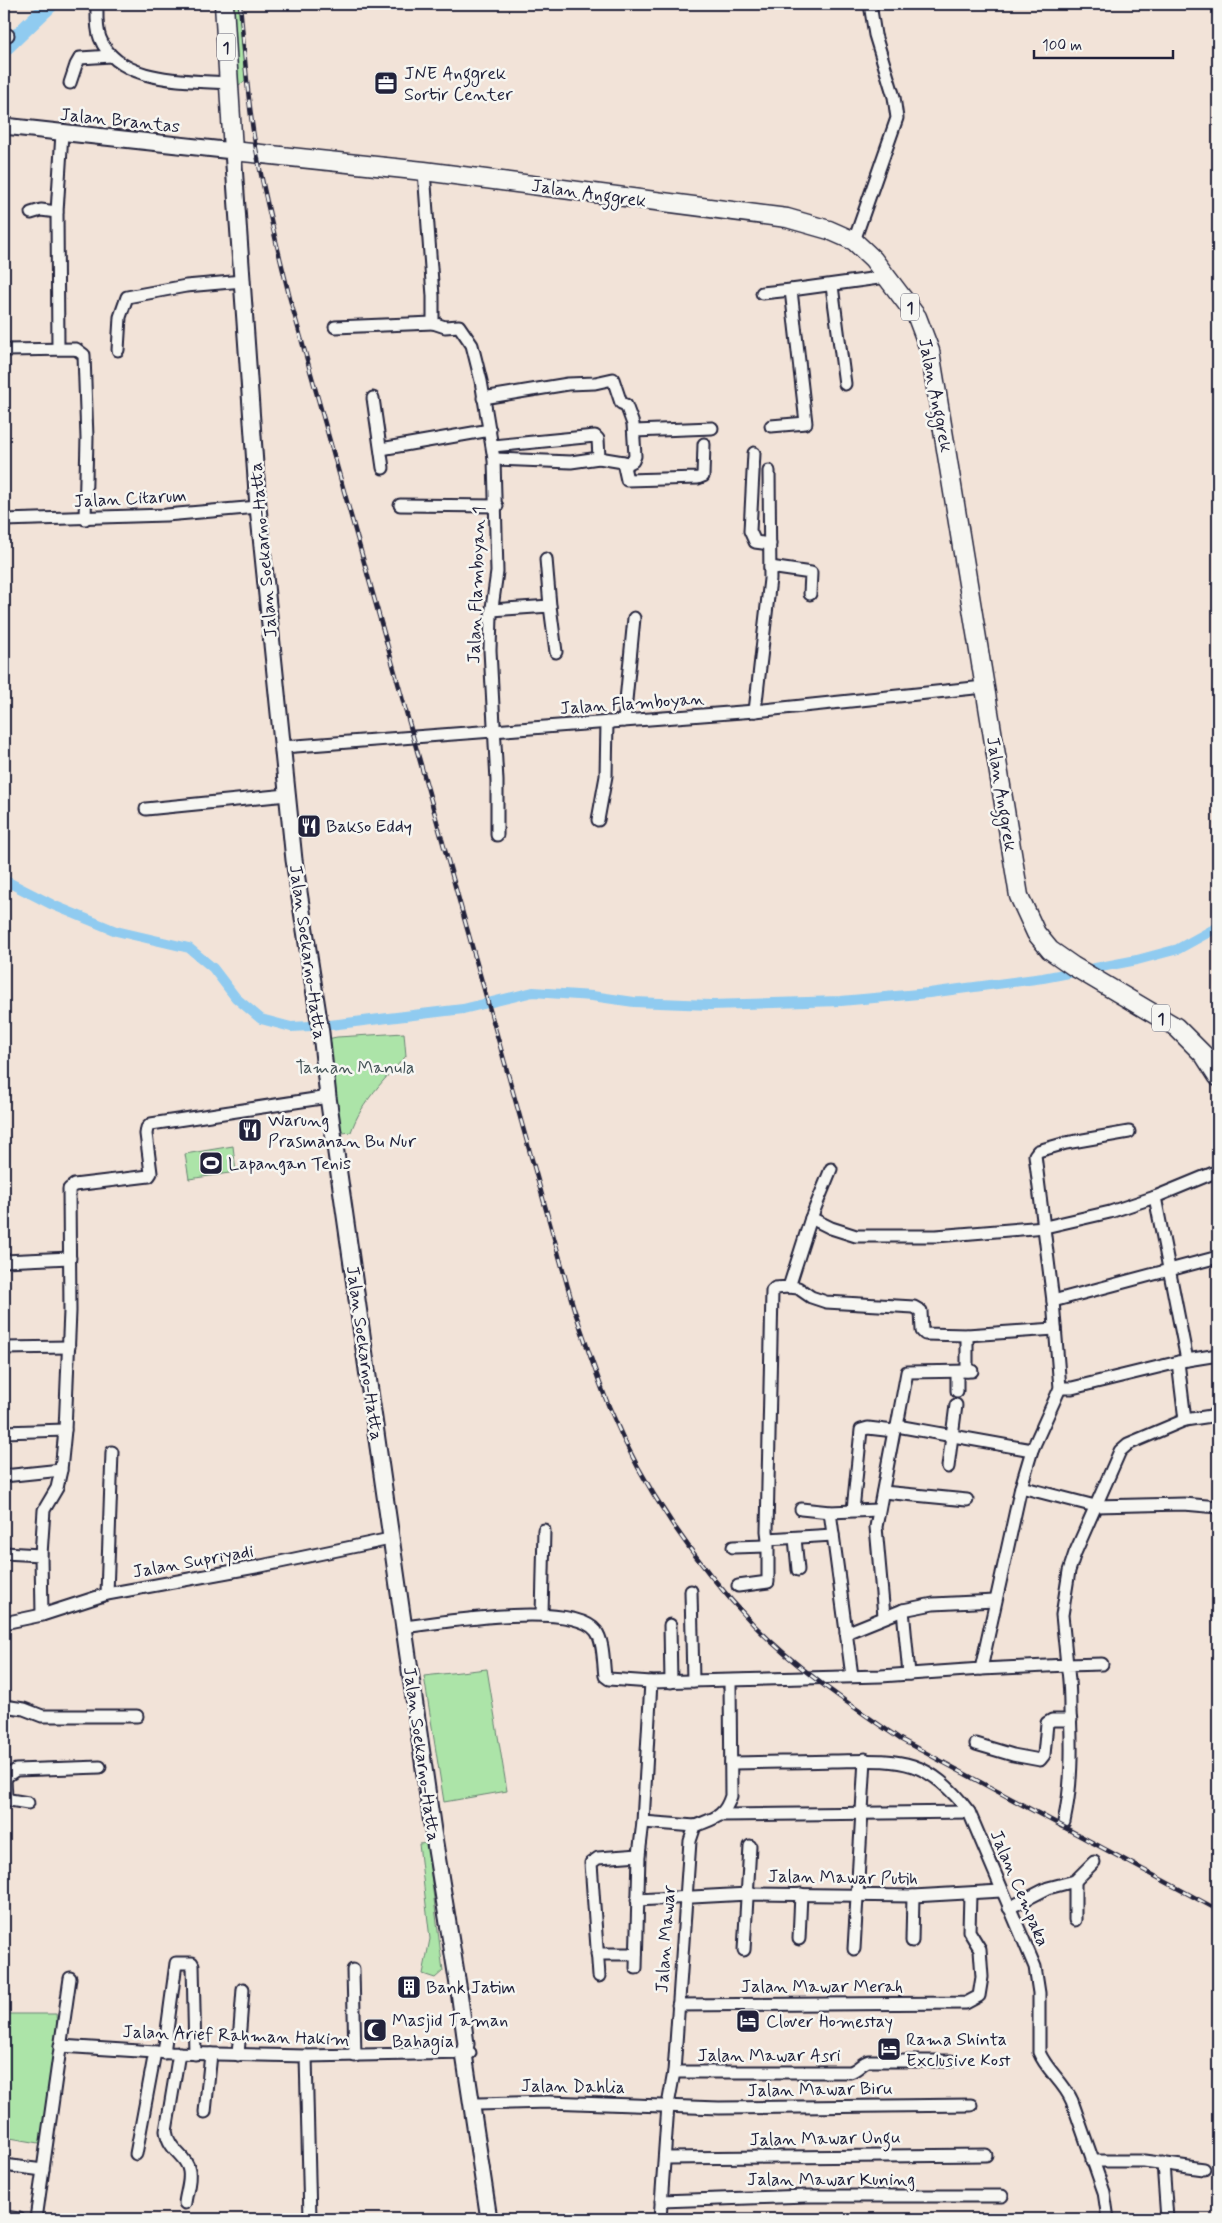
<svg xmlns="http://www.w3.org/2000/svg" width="1222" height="2223" viewBox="0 0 1222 2223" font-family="Mynerve,sans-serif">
	<rect width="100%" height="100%" fill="#f2e3d8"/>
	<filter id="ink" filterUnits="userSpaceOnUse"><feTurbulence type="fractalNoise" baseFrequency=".02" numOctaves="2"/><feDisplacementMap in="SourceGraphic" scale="10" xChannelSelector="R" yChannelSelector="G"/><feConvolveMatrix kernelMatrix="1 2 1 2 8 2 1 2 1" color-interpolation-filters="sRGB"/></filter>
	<g filter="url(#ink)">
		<!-- green -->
		<g fill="#ace4a8" stroke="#678372">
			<path d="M 224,4 L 239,4 L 246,81 L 229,90 Z"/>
			<path d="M 404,1033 L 406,1056 C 385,1079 361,1102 351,1132 L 334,1134 L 322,1040 L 337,1037 Z"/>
			<path d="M 233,1146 L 236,1172 L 189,1179 L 185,1154 Z"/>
			<path d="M 487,1669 L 507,1791 L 444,1802 L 424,1676 Z"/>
			<path d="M 427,1843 L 443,1971 L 435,1978 L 423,1974 L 430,1939 L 419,1844 Z"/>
			<path d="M 4,2014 L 56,2014 L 59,2046 L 45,2144 L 4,2137 Z"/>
		</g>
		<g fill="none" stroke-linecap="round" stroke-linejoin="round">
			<!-- canal -->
			<path stroke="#90cbf0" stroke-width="10" d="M 4,880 L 53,905 L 116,931 L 189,948 L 213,968 L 236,998 L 261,1019 L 291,1027 L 330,1025 L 463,1009 L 533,992 L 592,996 L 634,1002 L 710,1005 L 841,1001 L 929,993 L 1043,978 L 1137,960 L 1178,949 L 1218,927"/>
			<!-- river -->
			<path stroke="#90cbf0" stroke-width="16" d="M 4,49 L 51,4"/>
			<!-- minor casing -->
			<g stroke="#22223b" stroke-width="15">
				<g id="minor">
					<path d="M 97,4 C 97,15 96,28 100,38 C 118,84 188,80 228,83"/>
					<path d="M 4,35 L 8,35"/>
					<path d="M 70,83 L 76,65 L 80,58 L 111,56"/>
					<path d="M 424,171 L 433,296 L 433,323 L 445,327 L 459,326 L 472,345 L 481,381 L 494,459 L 497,572 L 491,615 L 490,650 L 497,781 L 497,835"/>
					<path d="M 31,213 L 41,210 L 57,212"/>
					<path d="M 854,241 L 897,118 L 894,97 L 875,35 L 870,4"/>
					<path d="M 832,286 L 845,384"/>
					<path d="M 762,293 L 791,290"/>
					<path d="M 335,327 L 433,323"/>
					<path d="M 58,348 L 57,212 L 62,133"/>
					<path d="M 4,350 L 76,349 L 84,355 L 87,438 L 85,519"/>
					<path d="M 118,350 L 120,317 L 127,297 L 186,286 L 243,281"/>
					<path d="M 373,398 L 383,468"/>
					<path d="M 483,398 L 568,384 L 595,383 L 613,379 L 621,403 L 626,405 L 633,424 L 635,456 L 633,461 L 629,463 L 599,458 L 571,462 L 494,459"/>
					<path d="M 771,426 L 806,423 L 791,290 L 886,277"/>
					<path d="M 634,431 L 712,428"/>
					<path d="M 493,446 L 595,436 L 598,439 L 599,458"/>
					<path d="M 381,449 L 490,430"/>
					<path d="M 754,453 L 750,531 L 755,542 L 770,544"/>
					<path d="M 623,462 L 627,480 L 698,478 L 703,476 L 704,444"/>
					<path d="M 400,505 L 497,506"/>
					<path d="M 4,520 L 166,515 L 258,507"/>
					<path d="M 546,559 L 550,606"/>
					<path d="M 770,567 L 811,573 L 810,594"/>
					<path d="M 492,610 L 550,606 L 556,652"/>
					<path d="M 755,711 L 770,579 L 769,471"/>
					<path d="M 624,721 L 634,618"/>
					<path d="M 283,747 L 755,711 L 984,687"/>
					<path d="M 146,809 L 287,795"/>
					<path d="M 598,820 L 606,776 L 607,722"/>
					<path d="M 831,1169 L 811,1218 L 789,1287 L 775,1288 L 772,1291 L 767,1531 L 768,1539 L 833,1535"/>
					<path d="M 1155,1197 L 1187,1360"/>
					<path d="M 811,1218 L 831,1228 L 856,1236 L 936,1236 L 1045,1227 L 1110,1212 L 1155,1197 L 1218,1171"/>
					<path d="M 4,1261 L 70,1258"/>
					<path d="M 789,1287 L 798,1288 L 811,1297 L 826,1302 L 914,1307 L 921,1311 L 922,1331 L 925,1334 L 967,1335 L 1055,1329"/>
					<path d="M 1053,1301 L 1218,1257"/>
					<path d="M 4,1348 L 69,1347"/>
					<path d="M 967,1371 L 967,1335"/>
					<path d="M 1060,1388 L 1072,1388 L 1187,1360 L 1218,1355"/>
					<path d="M 957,1391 L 957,1372"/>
					<path d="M 1185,1420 L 1218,1415"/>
					<path d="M 897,1426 L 907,1372 L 972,1371"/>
					<path d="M 4,1432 L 65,1430"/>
					<path d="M 948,1467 L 956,1405"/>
					<path d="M 4,1476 L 61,1470"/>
					<path d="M 1021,1487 L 1095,1506 L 1184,1504 L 1218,1507"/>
					<path d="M 883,1492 L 967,1500"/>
					<path d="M 801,1509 L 830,1512"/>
					<path d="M 853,1510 L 861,1430 L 868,1428 L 894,1431"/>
					<path d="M 795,1538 L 798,1570"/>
					<path d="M 733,1547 L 767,1546"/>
					<path d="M 4,1553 L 41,1555"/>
					<path d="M 738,1586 L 768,1582 L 768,1539"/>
					<path d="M 691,1591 L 693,1681"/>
					<path d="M 107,1594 L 112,1452"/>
					<path d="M 903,1610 L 909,1674"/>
					<path d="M 42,1615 L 41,1555 L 44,1510 L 57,1488 L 61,1470 L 65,1430 L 70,1311 L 69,1189 L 74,1185 L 149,1176 L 151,1173 L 146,1134 L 147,1128 L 151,1124 L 328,1097"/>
					<path d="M 542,1615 L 544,1530"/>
					<path d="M 884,1616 L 876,1527 L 894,1431 L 897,1426 L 1032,1450"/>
					<path d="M 4,1623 L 42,1615 L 107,1594 L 261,1566 L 390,1539"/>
					<path d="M 670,1625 L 671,1682"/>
					<path d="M 403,1627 C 440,1623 571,1600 596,1631 C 604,1642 603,1662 605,1676 L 609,1679 L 651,1682"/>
					<path d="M 846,1633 L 903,1610 L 933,1604 L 995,1601"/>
					<path d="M 981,1669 L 1067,1665 L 1062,1615 L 1069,1571 L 1075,1553 L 1120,1451 L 1128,1444 L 1185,1420 L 1178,1362"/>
					<path d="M 852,1676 L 830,1512 L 878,1510"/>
					<path d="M 4,1706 L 24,1709 L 42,1716 L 137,1716"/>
					<path d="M 976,1744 L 1013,1755 L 1040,1760 L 1044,1755 L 1047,1723 L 1052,1720 L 1071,1720"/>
					<path d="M 731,1763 C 764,1762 798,1762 831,1761 C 896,1760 925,1754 969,1812 L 1035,1967 L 1039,1993 L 1039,2052 C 1046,2070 1064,2082 1072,2101 L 1104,2192 L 1108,2219"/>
					<path d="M 4,1780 L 5,1780 L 6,1797 L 10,1800 L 28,1803"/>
					<path d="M 5,1780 L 7,1776 L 16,1770 L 100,1767"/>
					<path d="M 722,1815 L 969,1812"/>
					<path d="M 643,1822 L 695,1826"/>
					<path d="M 1064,1822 C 1072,1785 1072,1749 1070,1711 C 1070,1695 1070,1680 1067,1665 L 1102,1664"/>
					<path d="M 1075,1881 L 1094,1862"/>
					<path d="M 637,1900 L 748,1894 L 913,1896 L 1001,1891"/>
					<path d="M 1009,1908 L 1048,1888 L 1075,1881 L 1075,1920"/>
					<path d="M 799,1939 L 801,1894"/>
					<path d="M 912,1941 L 913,1896"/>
					<path d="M 854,1949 L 865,1759"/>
					<path d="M 744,1950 L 750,1846"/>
					<path d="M 597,1954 L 636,1954"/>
					<path d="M 636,1968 L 639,1855 L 643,1822 L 651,1682 L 881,1676 L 981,1669 L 1021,1487 L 1032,1450 L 1060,1388 L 1053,1301 L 1035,1155 L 1038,1151 L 1066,1143 L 1129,1132"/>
					<path d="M 353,1970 L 355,2056"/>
					<path d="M 599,1976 L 591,1863 L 598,1858 L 639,1855"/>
					<path d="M 678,2005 L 966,2003 L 979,1996 L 982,1977 L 980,1949 L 969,1931 L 970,1894"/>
					<path d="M 60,2046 L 171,2053 L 306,2056 L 470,2053"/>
					<path d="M 164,2053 L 176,1963 L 192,1963 L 193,1965 L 195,2054"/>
					<path d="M 179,2053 L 166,2131 C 169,2152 187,2155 189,2171 C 191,2181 186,2193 185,2203"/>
					<path d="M 238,2055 L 243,1989"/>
					<path d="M 306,2056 L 310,2219"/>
					<path d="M 674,2072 L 850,2072 C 858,2070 861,2063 869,2061 L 951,2061"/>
					<path d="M 478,2104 L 548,2102 L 719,2108 L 971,2105"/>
					<path d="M 205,2112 L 211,2054"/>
					<path d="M 136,2154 L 155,2052"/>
					<path d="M 665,2158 L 986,2155"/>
					<path d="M 1092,2161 L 1144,2161 L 1204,2169"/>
					<path d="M 1163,2163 L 1167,2219"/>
					<path d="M 4,2165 L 43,2170"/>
					<path d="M 661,2201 L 807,2196 L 1002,2196"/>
					<path d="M 4,2217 L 19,2219"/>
					<path d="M 36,2219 L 70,1978"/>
					<path d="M 660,2219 L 668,2105 L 674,2072 L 690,1841 L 695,1826 C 714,1818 724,1818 731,1796 L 730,1681"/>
				</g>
			</g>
			<!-- major casing -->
			<g stroke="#22223b" stroke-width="19">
				<path id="major" d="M 4,126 L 233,151 L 258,507 L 294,860 L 321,1033 L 328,1097 L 433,1831 L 459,1991 L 466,2044 L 464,2054 L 489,2219"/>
			</g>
			<!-- highway casing -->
			<g stroke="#22223b" stroke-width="21">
				<path id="highway" d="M 224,4 L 233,151 L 424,171 L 787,218 L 829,230 L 854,241 L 873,259 L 917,317 L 930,351 L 1019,896 L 1036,933 L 1050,950 L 1073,966 L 1176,1027 L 1204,1055 L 1218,1077"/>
			</g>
			<!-- minor -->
			<use href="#minor" stroke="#f6f6f2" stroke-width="11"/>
			<!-- major -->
			<use href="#major" stroke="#f6f6f2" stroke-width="15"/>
			<!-- highway -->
			<use href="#highway" stroke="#f6f6f2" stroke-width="18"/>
			<!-- rail casing -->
			<g stroke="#22223b" stroke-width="4.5">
				<path id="rail" d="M 240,4 C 244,48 247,93 254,137 C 263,192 277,245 290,299 L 574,1309 C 586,1342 596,1376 610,1409 C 643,1488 695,1563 754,1625 C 797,1669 849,1704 900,1739 L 1218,1910"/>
			</g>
			<!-- rail -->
			<use href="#rail" stroke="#f6f6f2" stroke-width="2.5" stroke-dasharray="8" stroke-linecap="butt"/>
		</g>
	</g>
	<!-- icons -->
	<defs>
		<g id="office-square" transform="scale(1.25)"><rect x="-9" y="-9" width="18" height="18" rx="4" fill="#22223b" stroke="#f6f6f2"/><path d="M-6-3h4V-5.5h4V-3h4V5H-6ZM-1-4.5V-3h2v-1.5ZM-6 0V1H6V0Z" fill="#fff"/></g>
		<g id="restaurant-square" transform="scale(1.25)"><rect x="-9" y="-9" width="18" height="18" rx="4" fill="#22223b" stroke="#f6f6f2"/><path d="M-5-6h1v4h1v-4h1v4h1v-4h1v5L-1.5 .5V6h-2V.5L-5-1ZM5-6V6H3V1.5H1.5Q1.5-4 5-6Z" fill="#fff"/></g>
		<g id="stadium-square" transform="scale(1.25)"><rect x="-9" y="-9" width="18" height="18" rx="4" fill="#22223b" stroke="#f6f6f2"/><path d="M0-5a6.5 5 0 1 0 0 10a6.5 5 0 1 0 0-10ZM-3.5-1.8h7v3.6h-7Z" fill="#fff"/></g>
		<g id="building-square" transform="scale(1.25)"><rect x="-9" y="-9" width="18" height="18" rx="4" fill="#22223b" stroke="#f6f6f2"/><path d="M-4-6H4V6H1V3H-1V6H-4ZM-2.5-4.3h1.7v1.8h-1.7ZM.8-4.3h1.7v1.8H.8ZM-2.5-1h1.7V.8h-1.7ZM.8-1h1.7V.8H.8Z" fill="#fff"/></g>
		<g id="hotel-square" transform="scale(1.25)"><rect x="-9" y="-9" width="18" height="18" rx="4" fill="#22223b" stroke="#f6f6f2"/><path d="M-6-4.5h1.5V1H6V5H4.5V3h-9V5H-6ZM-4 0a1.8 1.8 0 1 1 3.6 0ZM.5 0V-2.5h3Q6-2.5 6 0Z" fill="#fff"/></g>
		<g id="mosque-square" transform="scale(1.25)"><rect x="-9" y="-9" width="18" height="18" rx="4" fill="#22223b" stroke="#f6f6f2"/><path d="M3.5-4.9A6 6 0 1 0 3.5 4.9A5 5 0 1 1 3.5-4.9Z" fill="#fff"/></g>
	</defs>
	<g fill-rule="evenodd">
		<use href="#office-square" x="386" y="83"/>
		<use href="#restaurant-square" x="309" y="826"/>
		<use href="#restaurant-square" x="250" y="1130"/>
		<use href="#stadium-square" x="211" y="1163"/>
		<use href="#building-square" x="409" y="1987"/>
		<use href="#hotel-square" x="748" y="2021"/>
		<use href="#mosque-square" x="375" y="2030"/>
		<use href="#hotel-square" x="889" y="2049"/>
	</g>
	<g text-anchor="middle" stroke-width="5" stroke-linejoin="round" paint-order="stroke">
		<!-- shield labels -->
		<g fill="#f6f6f2" stroke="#626272" stroke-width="1">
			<rect x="217" y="33.5" width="18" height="27" rx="4"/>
			<rect x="901" y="293.5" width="18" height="27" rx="4"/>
			<rect x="1152" y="1004.5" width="18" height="27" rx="4"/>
		</g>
		<g font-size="16" font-weight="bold" fill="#22223b">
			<text x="226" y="53">1</text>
			<text x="910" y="313">1</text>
			<text x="1161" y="1024">1</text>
		</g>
		<!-- poi labels -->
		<g font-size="18" fill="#22223b" stroke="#f6f6f2" text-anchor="start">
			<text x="404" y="79">JNE Anggrek<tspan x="404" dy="21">Sortir Center</tspan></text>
			<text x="326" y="832">Bakso Eddy</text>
			<text x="268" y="1126">Warung<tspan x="268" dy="21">Prasmanan Bu Nur</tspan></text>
			<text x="228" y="1169">Lapangan Tenis</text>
			<text x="426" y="1993">Bank Jatim</text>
			<text x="392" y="2026">Masjid Taman<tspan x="392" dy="21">Bahagia</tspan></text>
			<text x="766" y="2027">Clover Homestay</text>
			<text x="906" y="2045">Rama Shinta<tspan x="906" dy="21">Exclusive Kost</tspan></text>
		</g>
		<!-- street labels -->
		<g font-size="18" fill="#22223b" stroke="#f6f6f2">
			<text transform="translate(120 120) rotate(6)" y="6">Jalan Brantas</text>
			<text transform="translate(589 193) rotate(8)" y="6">Jalan Anggrek</text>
			<text transform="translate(936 395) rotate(79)" y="6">Jalan Anggrek</text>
			<text transform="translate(130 498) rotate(-3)" y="6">Jalan Citarum</text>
			<text transform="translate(263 550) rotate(-95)" y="6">Jalan Soekarno-Hatta</text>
			<text transform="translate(476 585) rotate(-88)" y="6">Jalan Flamboyan 1</text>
			<text transform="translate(632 703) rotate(-4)" y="6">Jalan Flamboyan</text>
			<text transform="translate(1002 794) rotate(81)" y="6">Jalan Anggrek</text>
			<text transform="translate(308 952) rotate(82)" y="6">Jalan Soekarno-Hatta</text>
			<text transform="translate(365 1353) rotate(82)" y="6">Jalan Soekarno-Hatta</text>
			<text transform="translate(193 1561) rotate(-10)" y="6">Jalan Supriyadi</text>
			<text transform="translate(422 1754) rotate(82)" y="6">Jalan Soekarno-Hatta</text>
			<text transform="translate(843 1877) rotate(1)" y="6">Jalan Mawar Putih</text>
			<text transform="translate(1020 1888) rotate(67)" y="6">Jalan Cempaka</text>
			<text transform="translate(665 1939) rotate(-86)" y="6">Jalan Mawar</text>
			<text x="822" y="1992">Jalan Mawar Merah</text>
			<text transform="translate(236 2035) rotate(2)" y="6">Jalan Arief Rahman Hakim</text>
			<text x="769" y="2061">Jalan Mawar Asri</text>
			<text transform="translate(573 2086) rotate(1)" y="6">Jalan Dahlia</text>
			<text transform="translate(820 2089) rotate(-1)" y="6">Jalan Mawar Biru</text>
			<text transform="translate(825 2138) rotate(-1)" y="6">Jalan Mawar Ungu</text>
			<text x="831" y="2185">Jalan Mawar Kuning</text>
		</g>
		<!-- park labels -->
		<g font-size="18" fill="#445256" stroke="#f6f6f2">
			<text x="355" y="1073">Taman Manula</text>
		</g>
	</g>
	<!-- margin -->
	<rect width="1222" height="2223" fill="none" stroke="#f6f6f2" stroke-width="20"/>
	<rect x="10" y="10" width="1202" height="2203" fill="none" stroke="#22223b" stroke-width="2" filter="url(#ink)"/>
	<!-- scale -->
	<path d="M1034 50v8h139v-8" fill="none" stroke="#22223b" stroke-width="2.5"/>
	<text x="1042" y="50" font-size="15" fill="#22223b" stroke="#f6f6f2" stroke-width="4" paint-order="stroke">100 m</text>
</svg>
